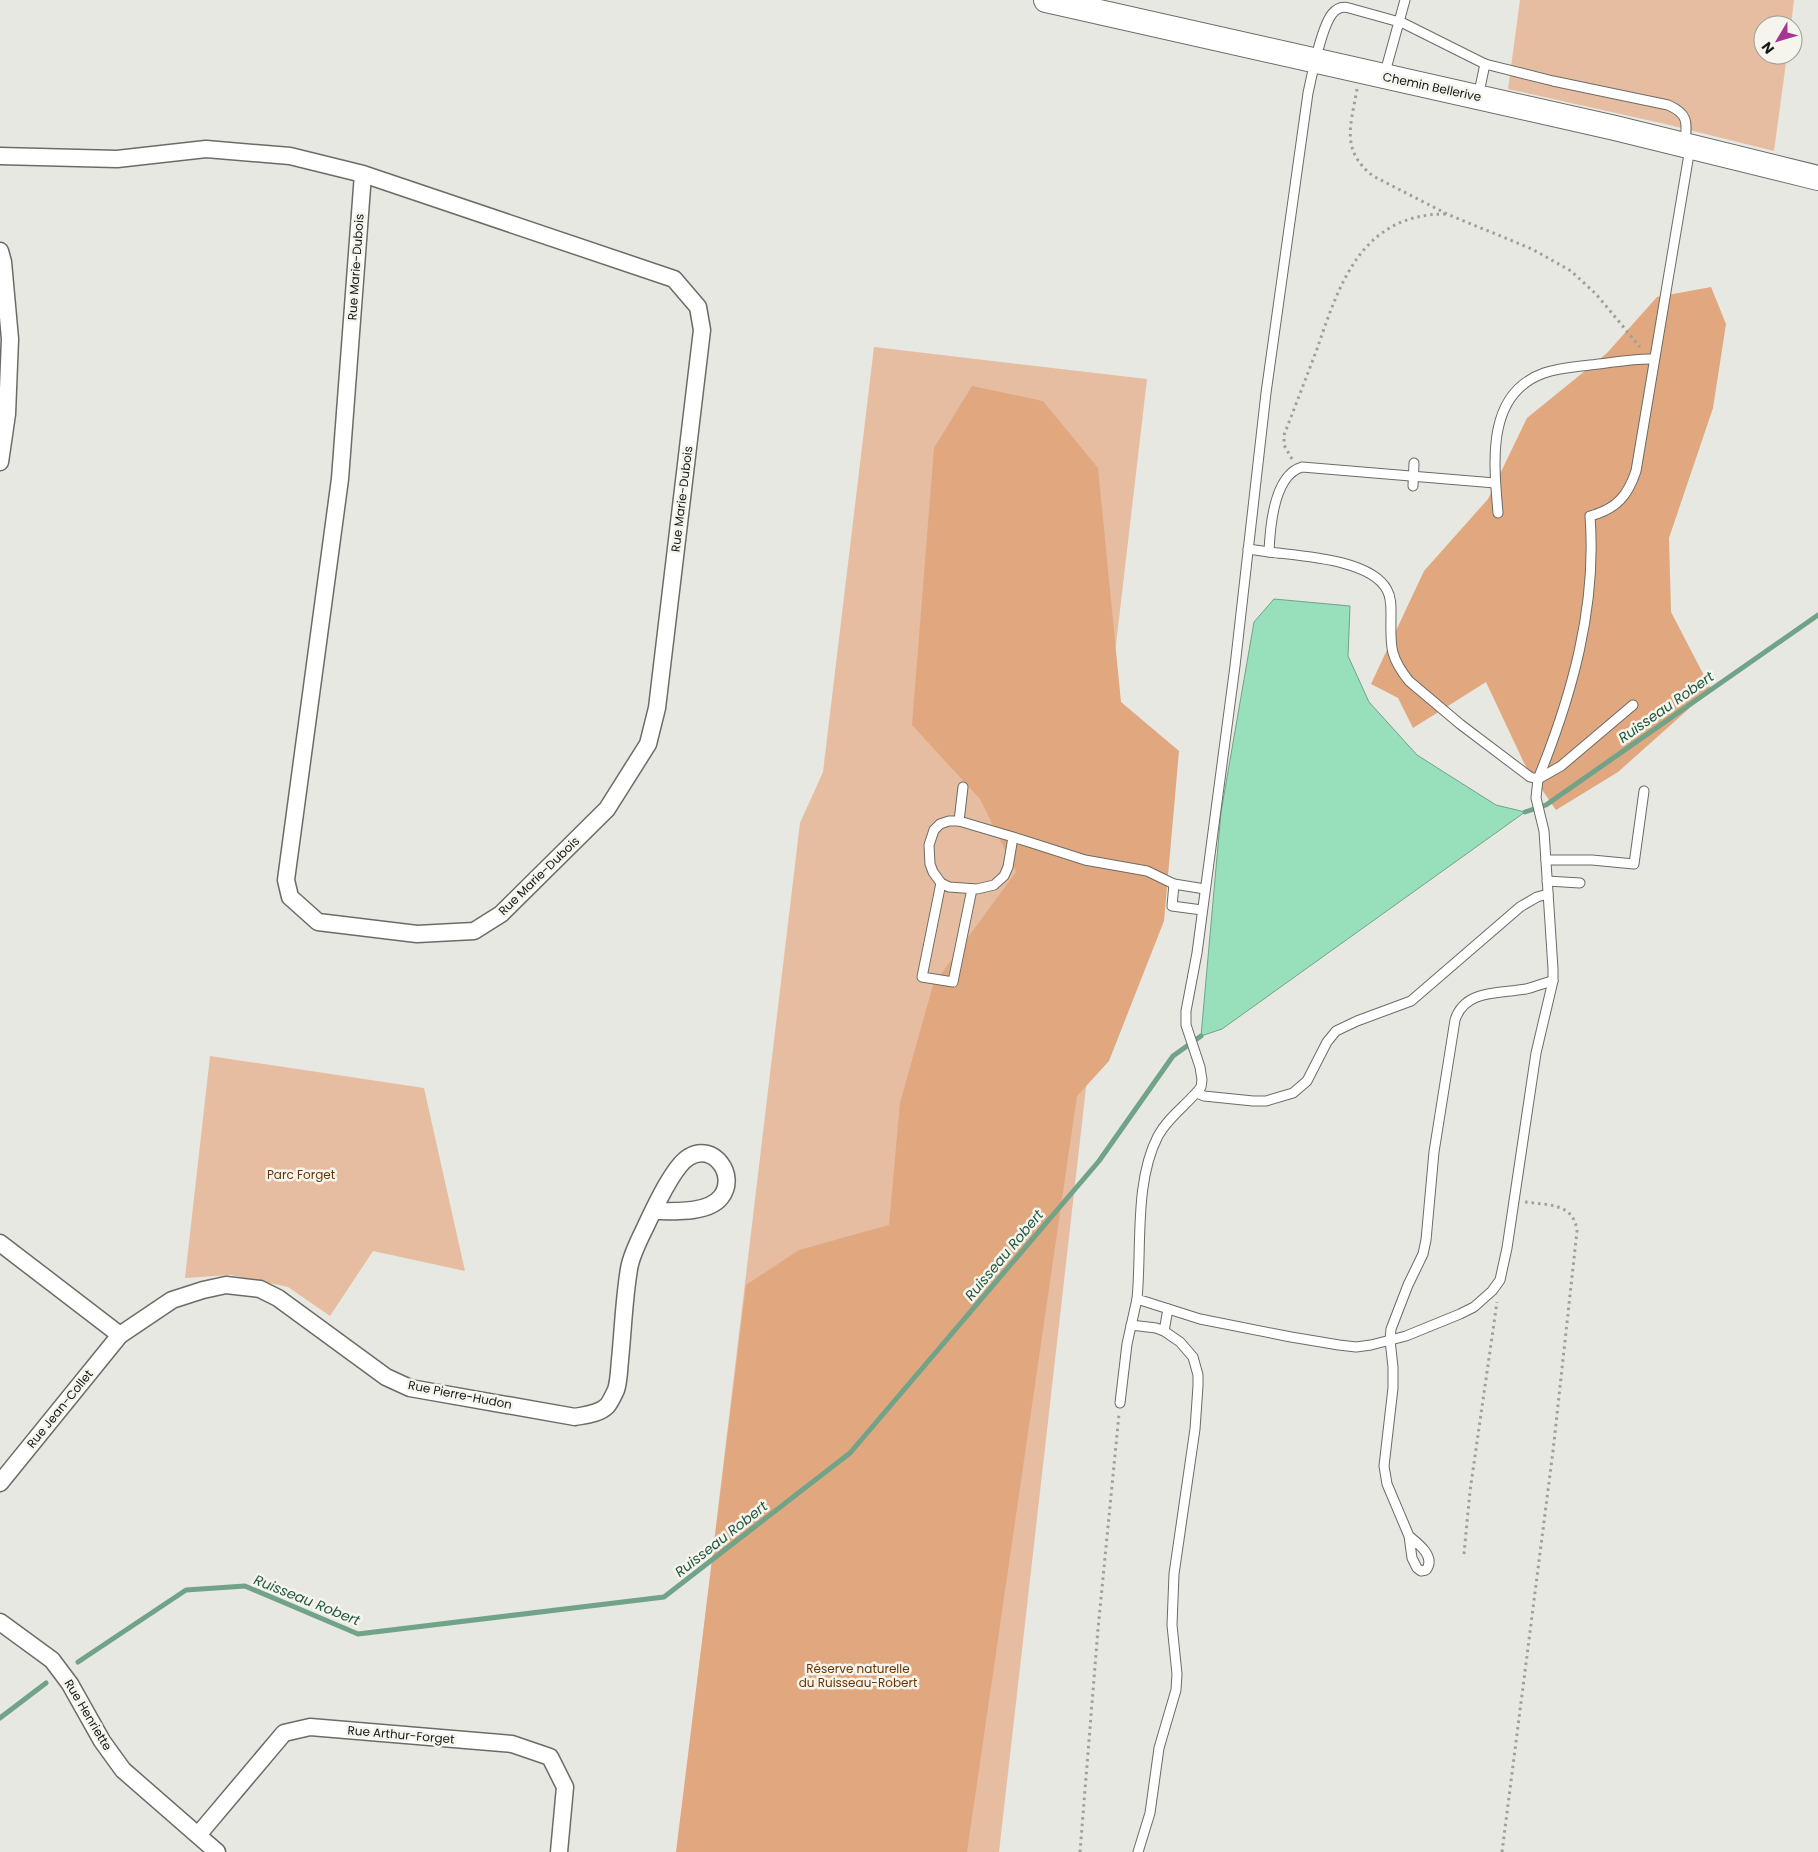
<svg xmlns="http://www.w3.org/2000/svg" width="1818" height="1852" viewBox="0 0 1818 1852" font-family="Poppins,sans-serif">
	<rect width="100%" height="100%" fill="#e7e8e1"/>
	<!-- green -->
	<g fill="#e6bda1">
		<path d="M 1520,0 L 1794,0 L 1791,25 L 1763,25 L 1763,55 L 1787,55 L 1774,151 L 1665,124 L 1508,89 Z"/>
		<path d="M 874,347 L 1147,379 L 1080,953 L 1101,956 L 999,1852 L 677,1852 L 800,823 L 823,772 Z"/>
		<path d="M 210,1056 L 424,1088 L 465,1271 L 373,1251 L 330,1316 L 288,1287 L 231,1275 L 185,1278 Z"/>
	</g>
	<!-- forest -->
	<g fill="#e1a77f">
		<path d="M 1711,287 L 1726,324 L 1713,408 L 1669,538 L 1671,612 L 1711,689 L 1618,772 L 1556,810 L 1525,765 L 1486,682 L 1413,728 L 1398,698 L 1371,684 L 1424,571 L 1488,499 L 1527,418 L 1607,353 L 1657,297 Z"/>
		<path d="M 972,386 L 1043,401 L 1098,468 L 1121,702 L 1179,751 L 1164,921 L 1109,1061 L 1077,1096 L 967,1852 L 676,1852 L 746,1285 L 799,1250 L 889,1225 L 900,1103 L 933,985 L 1016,872 L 980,799 L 912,725 L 934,448 Z"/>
	</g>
	<!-- water -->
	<path fill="#98dfbb" stroke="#71a389" d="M 1274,599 L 1350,606 L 1348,656 L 1369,702 L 1417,755 L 1496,805 L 1525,812 L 1222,1029 L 1201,1036 L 1221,812 L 1254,622 Z"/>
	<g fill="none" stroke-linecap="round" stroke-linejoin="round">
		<!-- stream -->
		<g stroke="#71a389" stroke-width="5">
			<path d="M 1525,812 L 1546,805 L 1818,615"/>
			<path d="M 78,1662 L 186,1590 L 245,1586 L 358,1634 L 664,1597 L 850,1453 L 1099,1161 L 1173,1056 L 1201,1036"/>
			<path d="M 0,1718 L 46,1683"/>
		</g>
		<!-- lane casing -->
		<g stroke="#6c6c66" stroke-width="11">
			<g id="lane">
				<path d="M 1384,76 L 1405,0"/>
				<path d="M 1478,97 L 1485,64"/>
				<path d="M 1685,143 C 1687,123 1689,114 1668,105 L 1553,81 L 1485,64 L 1403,23 L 1349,8 C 1342,6 1336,9 1332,14 C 1321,28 1312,75 1308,93 L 1266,393 L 1235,666 L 1197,953 L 1186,1011 L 1186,1025 L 1200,1067 L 1202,1080 L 1201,1087 C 1188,1104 1168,1117 1158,1136 C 1134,1182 1142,1248 1137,1299 L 1200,1319 L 1291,1337 L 1339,1345 L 1356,1347 L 1371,1345 L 1406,1336 L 1460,1314 L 1474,1307 L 1492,1291 L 1500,1280 L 1507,1248 L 1536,1053 L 1553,981 L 1553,969 L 1544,831 L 1536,798 L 1538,779 C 1572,695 1597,607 1590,516 C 1617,509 1628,495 1636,471 L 1690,148"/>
				<path d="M 1413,486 L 1414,463"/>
				<path d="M 1498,513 C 1494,464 1485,394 1544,373 C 1559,368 1574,367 1590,365 C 1611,363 1633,358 1654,359"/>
				<path d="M 1248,549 L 1269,552 C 1270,527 1274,475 1302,467 L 1495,483"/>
				<path d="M 1269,552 C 1300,556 1371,559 1387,590 C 1391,597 1391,605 1391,613 C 1391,644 1388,655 1409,681 L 1460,724 L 1530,777 L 1538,779 L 1561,766 L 1633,705"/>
				<path d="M 959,821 L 963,787"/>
				<path d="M 1013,837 L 1008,867 L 1004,876 L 994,885 L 977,889 L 949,887 L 941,883 L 933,872 L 930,864 L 929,845 L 934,830 L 940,824 L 949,821 L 959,821 L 1013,837 L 1032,843 L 1085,860 L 1147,871 L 1174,884 L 1205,889"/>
				<path d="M 1546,860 L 1592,860 L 1634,864 L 1644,791"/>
				<path d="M 1547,881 L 1580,883"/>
				<path d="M 941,883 L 922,977 L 953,982 L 972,889"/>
				<path d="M 1174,884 L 1172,906 L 1202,910"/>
				<path d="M 1197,1093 L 1204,1096 L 1253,1101 L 1266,1101 L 1293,1093 L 1307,1081 L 1327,1042 L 1336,1031 L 1357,1021 L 1411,1001 L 1520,907 L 1537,897 L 1548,894"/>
				<path d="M 1131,1325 L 1156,1328 L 1164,1331 L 1180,1342 L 1193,1357 L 1198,1375 L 1198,1386 L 1195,1429 L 1174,1574 L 1172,1625 L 1177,1674 L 1176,1690 L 1159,1748 L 1150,1813 L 1138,1852"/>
				<path d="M 1164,1331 L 1168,1309"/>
				<path d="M 1120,1403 L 1127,1344 L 1137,1299"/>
				<path d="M 1409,1536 C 1419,1544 1436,1557 1426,1570 L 1421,1571 L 1417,1568 L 1412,1558 L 1409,1536 L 1387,1484 L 1384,1466 L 1393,1388 L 1393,1367 L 1390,1340 L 1391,1329 L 1408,1285 L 1423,1254 L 1426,1240 L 1434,1152 L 1455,1020 C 1465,989 1499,994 1526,989 C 1535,987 1543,983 1553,981"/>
			</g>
		</g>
		<!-- street casing -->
		<g stroke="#6c6c66" stroke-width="19">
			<g id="street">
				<path d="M 0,156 L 117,159 L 206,149 L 290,156 L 363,174 L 674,279 L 698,307 L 702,330 L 657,708 L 648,744 L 607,809 L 501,914 L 474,931 L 417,934 L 318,922 L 290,897 L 286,880 L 340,479 L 363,174"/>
				<path d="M 0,251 L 3,262 L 10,339 L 7,414 L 0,462"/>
				<path d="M 0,1243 L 120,1335"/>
				<path d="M 0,1483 L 120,1335 L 172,1300 L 203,1290 L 226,1285 L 260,1289 L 278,1298 L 386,1377 L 410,1388 L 575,1417 C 585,1415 599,1414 607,1406 C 610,1403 614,1394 616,1390 C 619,1381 619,1369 620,1360 C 623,1330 624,1299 629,1269 C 631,1256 638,1242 644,1230 C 652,1213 673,1166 689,1157 C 713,1142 738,1175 721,1197 C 708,1214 672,1211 653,1211"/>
				<path d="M 0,1622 L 52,1660 L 70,1684 L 102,1741 L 123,1770 L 217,1852"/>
				<path d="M 198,1835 L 284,1733 L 310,1727 L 512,1744 L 550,1757 L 565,1787 L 559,1852"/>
			</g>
		</g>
		<!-- secondary casing -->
		<g stroke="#6c6c66" stroke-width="26">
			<path id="secondary" d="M 1046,0 L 1615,128 L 1818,178"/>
		</g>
		<!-- path -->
		<g stroke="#9fa09a" stroke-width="3" stroke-dasharray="2.5 4" stroke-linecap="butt">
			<path d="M 1357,89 C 1351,125 1340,150 1373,176 L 1447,214 L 1532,249 L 1571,271 L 1596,294 L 1640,347"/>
			<path d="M 1292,459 L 1284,445 L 1284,435 C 1295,407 1306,378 1317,349 C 1340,282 1362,214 1446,214"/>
			<path d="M 1464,1554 L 1470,1491 L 1497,1302"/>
			<path d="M 1080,1852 L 1098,1629 L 1119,1414"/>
			<path d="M 1502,1852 L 1553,1451 L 1577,1231 C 1574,1203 1548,1205 1525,1202"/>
		</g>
		<!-- lane -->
		<use href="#lane" stroke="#fff" stroke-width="9"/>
		<!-- street -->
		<use href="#street" stroke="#fff" stroke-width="16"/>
		<!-- secondary -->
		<use href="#secondary" stroke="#fff" stroke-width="24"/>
	</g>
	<g text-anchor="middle" stroke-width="5" stroke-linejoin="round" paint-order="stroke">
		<!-- street labels -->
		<g font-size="12" fill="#171715" stroke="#f5f5ee">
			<text transform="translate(1432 87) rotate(12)" y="4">Chemin Bellerive</text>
			<text transform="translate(356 267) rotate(-86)" y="4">Rue Marie-Dubois</text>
			<text transform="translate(682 499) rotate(-83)" y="4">Rue Marie-Dubois</text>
			<text transform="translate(539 876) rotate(-44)" y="4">Rue Marie-Dubois</text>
			<text transform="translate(460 1395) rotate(11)" y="4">Rue Pierre-Hudon</text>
			<text transform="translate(60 1409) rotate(-51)" y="4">Rue Jean-Collet</text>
			<text transform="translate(88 1715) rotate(59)" y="4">Rue Henriette</text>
			<text transform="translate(401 1735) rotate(5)" y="4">Rue Arthur-Forget</text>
		</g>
		<!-- park labels -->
		<g font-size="12" fill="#6a3503" stroke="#f5f5ee">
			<text x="301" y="1179">Parc Forget</text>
			<text x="858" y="1673">Réserve naturelle<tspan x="858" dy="14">du Ruisseau-Robert</tspan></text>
		</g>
		<!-- water labels -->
		<g font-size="14" font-style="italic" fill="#21573f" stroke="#f5f5ee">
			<text transform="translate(1666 707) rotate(-35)" y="5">Ruisseau Robert</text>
			<text transform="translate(1004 1255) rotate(-50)" y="5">Ruisseau Robert</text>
			<text transform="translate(721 1539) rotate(-38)" y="5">Ruisseau Robert</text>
			<text transform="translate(307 1600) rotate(22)" y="5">Ruisseau Robert</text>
		</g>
	</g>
	<!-- north arrow -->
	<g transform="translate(1778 40) rotate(232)"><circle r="24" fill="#f5f5ee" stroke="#9c9c97"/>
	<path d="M0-4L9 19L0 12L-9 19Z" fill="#a63693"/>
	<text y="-8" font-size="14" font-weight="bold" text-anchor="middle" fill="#171715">N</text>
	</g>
</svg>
